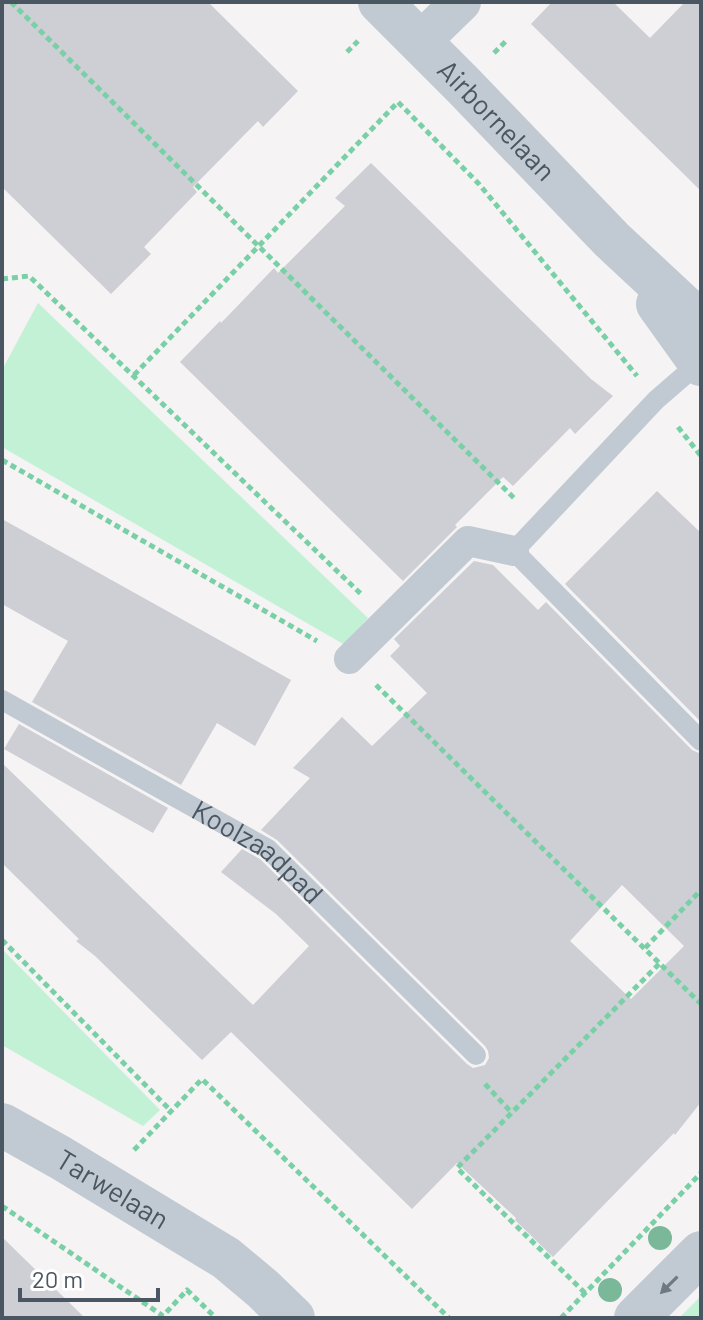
<svg xmlns="http://www.w3.org/2000/svg" width="703" height="1320" viewBox="0 0 703 1320" font-family="Barlow,sans-serif">
	<rect width="100%" height="100%" fill="#f5f3f3"/>
	<!-- green -->
	<g fill="#c3f1d5">
		<path d="M 38,303 L 368,618 L 345,645 L 2,447 L 2,370 Z"/>
		<path d="M 2,949 L 160,1110 L 143,1126 L 2,1045 Z"/>
		<path d="M 701,1296 L 701,1318 L 679,1318 Z"/>
	</g>
	<!-- building -->
	<g fill="#cdcfd5" fill-rule="evenodd">
		<path d="M 2,2 L 208,2 L 298,91 L 263,127 L 258,121 L 193,187 L 197,192 L 144,247 L 151,254 L 111,294 L 2,187 Z"/>
		<path d="M 552,2 L 613,2 L 650,38 L 685,2 L 701,2 L 701,191 L 531,24 Z"/>
		<path d="M 371,163 L 591,379 L 613,396 L 575,434 L 570,428 L 513,486 L 503,477 L 455,525 L 457,527 L 403,581 L 180,362 L 220,321 L 221,323 L 274,268 L 278,273 L 345,206 L 335,198 Z"/>
		<path d="M 657,491 L 701,533 L 701,722 L 565,584 Z"/>
		<path d="M 2,519 L 291,680 L 255,746 L 217,723 L 181,785 L 32,702 L 68,641 L 2,604 Z"/>
		<path d="M 474,561 L 493,565 L 538,610 L 546,602 L 692,750 L 701,754 L 701,1102 L 675,1135 L 674,1133 L 553,1257 L 515,1220 L 516,1218 L 457,1163 L 412,1209 L 231,1032 L 202,1060 L 95,956 L 76,941 L 79,939 L 2,863 L 2,763 L 253,1005 L 309,946 L 276,914 L 221,872 L 242,849 L 260,859 L 467,1064 L 473,1068 L 485,1065 L 489,1058 L 488,1051 L 485,1046 L 277,840 L 261,830 L 310,778 L 293,768 L 342,717 L 372,746 L 427,693 L 390,656 L 400,646 L 394,639 ZM 622,885 L 684,946 L 631,999 L 570,941 Z"/>
		<path d="M 19,724 L 168,808 L 153,833 L 4,749 Z"/>
		<path d="M 2,1237 L 85,1318 L 2,1318 Z"/>
	</g>
	<g fill="none" stroke-linecap="round" stroke-linejoin="round">
		<!-- path -->
		<g stroke="#7ad0a6" stroke-width="5" stroke-dasharray="6 4" stroke-linecap="butt">
			<path d="M 11,2 L 516,500"/>
			<path d="M 347,52 L 358,41"/>
			<path d="M 494,53 L 508,39"/>
			<path d="M 2,279 L 29,276 L 361,594"/>
			<path d="M 134,375 L 398,102 L 479,184 L 637,376"/>
			<path d="M 678,427 L 701,456"/>
			<path d="M 2,460 L 317,641"/>
			<path d="M 376,685 L 701,1004"/>
			<path d="M 2,940 L 171,1111"/>
			<path d="M 645,948 L 701,890"/>
			<path d="M 485,1084 L 512,1113"/>
			<path d="M 134,1150 L 202,1079 L 449,1318"/>
			<path d="M 2,1206 L 163,1316 L 187,1290 L 216,1318"/>
			<path d="M 585,1293 L 457,1168 L 660,963"/>
			<path d="M 561,1318 L 701,1173"/>
		</g>
		<!-- service -->
		<g stroke="#c1cad2" stroke-width="20">
			<path d="M 701,361 L 656,400 L 514,551 L 701,741"/>
			<path id="s1" d="M 2,700 L 268,849 L 476,1055"/>
		</g>
		<!-- pedestrian -->
		<path stroke="#c1cad2" stroke-width="30" d="M 349,659 L 468,541 L 514,551"/>
		<!-- minor -->
		<path stroke="#c1cad2" stroke-width="40" d="M 420,42 L 461,2"/>
		<!-- tertiary -->
		<g stroke="#c1cad2" stroke-width="44">
			<path id="s2" d="M 380,2 L 463,85 L 612,240 L 701,323"/>
			<path d="M 658,304 L 701,364"/>
			<path id="s3" d="M 2,1125 L 61,1158 L 226,1258 L 263,1289 L 293,1318"/>
			<path d="M 636,1318 L 701,1253"/>
		</g>
	</g>
	<!-- trees -->
	<g fill="#7bb799">
		<circle cx="660" cy="1238" r="12"/>
		<circle cx="610" cy="1290" r="12"/>
	</g>
	<!-- one-way arrows -->
	<defs><path id="oneway-solid" d="M-6-.8H1V-3.2L6.5 0L1 3.2V.8H-6Z" transform="scale(2)"/></defs>
	<use fill="#6e7983" href="#oneway-solid" transform="translate(669 1285) rotate(135)"/>
	<g text-anchor="middle" stroke-width="6" stroke-linejoin="round" paint-order="stroke">
		<!-- street labels -->
		<g font-size="28" fill="#4a5661" stroke="#fff">
			<text dy="10" stroke="none"><textPath href="#s2" startOffset="166">Airbornelaan</textPath></text>
			<text dy="10" stroke="none"><textPath href="#s1" startOffset="298">Koolzaadpad</textPath></text>
			<text dy="10" stroke="none"><textPath href="#s3" startOffset="128">Tarwelaan</textPath></text>
		</g>
	</g>
	<!-- border -->
	<rect width="703" height="1320" fill="none" stroke="#4a5661" stroke-width="8"/>
	<!-- scale -->
	<path d="M20 1288v12h138v-12" fill="none" stroke="#4a5661" stroke-width="4"/>
	<text x="32" y="1288" font-size="24" fill="#4a5661" stroke="#ffffff" stroke-width="6" paint-order="stroke">20 m</text>
</svg>
